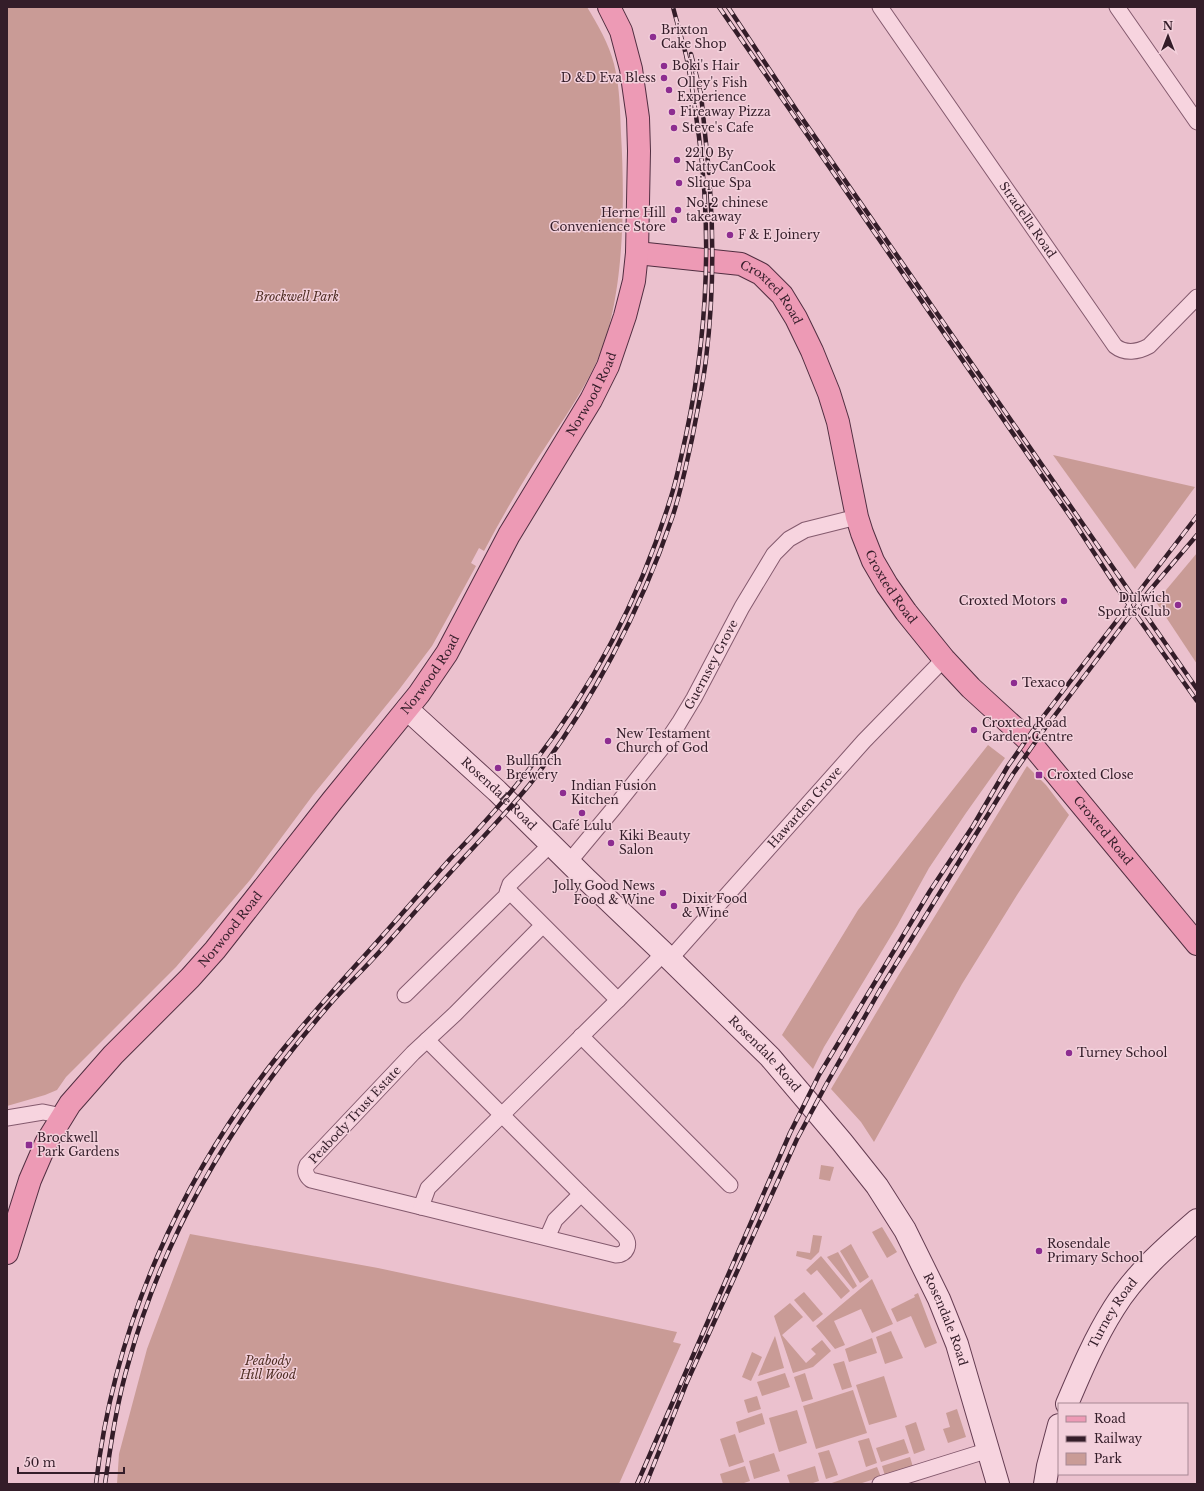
<svg xmlns="http://www.w3.org/2000/svg" width="1204" height="1491" viewBox="0 0 1204 1491" font-family="'Libre Baskerville',serif">
	<rect width="100%" height="100%" fill="#ebc1ce"/>
	<!-- green -->
	<g fill="#c99b96">
		<path d="M 7,7 L 587,7 C 598,25 609,44 614,64 C 620,87 620,111 621,134 C 625,201 625,302 596,363 C 578,401 553,434 531,469 C 514,496 499,523 484,551 L 479,548 L 471,563 L 476,566 L 432,646 L 398,691 L 313,795 L 250,880 L 176,967 L 66,1077 L 57,1090 L 45,1095 L 7,1106 Z"/>
		<path d="M 1053,455 L 1195,487 L 1135,569 Z"/>
		<path d="M 1197,553 L 1197,664 L 1156,602 Z"/>
		<path d="M 988,745 L 1005,758 L 966,813 L 929,868 L 897,926 L 824,1047 L 813,1069 L 782,1035 L 858,910 Z"/>
		<path d="M 1027,766 L 1046,785 L 1069,815 L 1017,895 L 962,984 L 874,1142 L 861,1122 L 831,1089 L 898,976 Z"/>
		<path d="M 821,1165 L 834,1167 L 830,1181 L 819,1179 Z"/>
		<path d="M 882,1227 L 897,1252 L 887,1258 L 872,1232 Z"/>
		<path d="M 190,1234 L 378,1268 L 672,1331 L 677,1332 L 673,1342 L 681,1344 L 619,1484 L 117,1484 L 119,1454 L 147,1349 Z"/>
		<path d="M 813,1235 L 822,1236 L 819,1252 L 811,1260 L 796,1256 L 797,1251 L 810,1253 Z"/>
		<path d="M 851,1244 L 869,1277 L 860,1283 L 840,1251 Z"/>
		<path d="M 838,1252 L 857,1286 L 853,1289 L 827,1257 Z"/>
		<path d="M 821,1256 L 850,1291 L 841,1299 L 817,1270 L 811,1275 L 806,1270 Z"/>
		<path d="M 872,1279 L 893,1324 L 872,1333 L 861,1309 L 834,1321 L 845,1345 L 835,1349 L 816,1326 Z"/>
		<path d="M 804,1292 L 823,1314 L 813,1322 L 794,1300 Z"/>
		<path d="M 918,1293 L 937,1343 L 925,1348 L 911,1316 L 897,1322 L 891,1309 L 915,1297 L 914,1295 Z"/>
		<path d="M 790,1303 L 803,1317 L 782,1335 L 806,1363 L 816,1354 L 811,1349 L 822,1340 L 831,1351 L 813,1367 L 793,1373 L 774,1316 Z"/>
		<path d="M 891,1331 L 903,1358 L 885,1364 L 876,1337 Z"/>
		<path d="M 775,1336 L 784,1368 L 758,1376 Z"/>
		<path d="M 872,1338 L 877,1353 L 849,1362 L 845,1349 Z"/>
		<path d="M 752,1352 L 762,1357 L 751,1381 L 742,1377 Z"/>
		<path d="M 844,1361 L 852,1387 L 842,1390 L 833,1364 Z"/>
		<path d="M 785,1373 L 790,1387 L 762,1396 L 757,1382 Z"/>
		<path d="M 805,1373 L 813,1399 L 802,1402 L 794,1377 Z"/>
		<path d="M 884,1376 L 897,1417 L 869,1425 L 856,1385 Z"/>
		<path d="M 853,1390 L 867,1433 L 816,1449 L 803,1406 Z"/>
		<path d="M 757,1396 L 761,1409 L 748,1413 L 744,1400 Z"/>
		<path d="M 957,1409 L 966,1437 L 948,1443 L 943,1429 L 950,1427 L 946,1413 Z"/>
		<path d="M 797,1410 L 807,1443 L 779,1452 L 769,1418 Z"/>
		<path d="M 762,1413 L 765,1424 L 739,1433 L 736,1422 Z"/>
		<path d="M 916,1422 L 925,1450 L 914,1454 L 905,1426 Z"/>
		<path d="M 735,1434 L 744,1462 L 729,1467 L 720,1439 Z"/>
		<path d="M 869,1438 L 877,1463 L 866,1467 L 858,1441 Z"/>
		<path d="M 904,1439 L 909,1453 L 881,1462 L 876,1448 Z"/>
		<path d="M 829,1450 L 838,1475 L 826,1479 L 818,1453 Z"/>
		<path d="M 774,1453 L 780,1471 L 754,1479 L 749,1461 Z"/>
		<path d="M 910,1457 L 913,1467 L 885,1476 L 882,1466 Z"/>
		<path d="M 745,1466 L 750,1481 L 741,1484 L 723,1484 L 720,1474 Z"/>
		<path d="M 815,1466 L 819,1481 L 810,1484 L 790,1484 L 787,1475 Z"/>
		<path d="M 877,1467 L 881,1477 L 859,1484 L 829,1484 Z"/>
	</g>
	<g fill="none" stroke-linecap="round" stroke-linejoin="round">
		<!-- street casing -->
		<g stroke="#845a6e" stroke-width="17">
			<g id="street">
				<path id="s1" d="M 880,7 L 1115,346 C 1125,354 1138,352 1149,346 L 1197,297"/>
				<path d="M 1117,7 L 1197,122"/>
				<path id="s2" d="M 569,862 L 614,808 L 665,744 L 679,723 L 694,698 L 742,607 L 774,554 L 789,539 L 805,530 L 857,517"/>
				<path d="M 508,890 L 543,925 L 455,1014 L 413,1053 L 307,1165 C 304,1171 306,1176 311,1180 L 421,1207 L 428,1188 L 618,1000 L 543,925"/>
				<path id="s3" d="M 670,959 L 864,741 L 944,659"/>
				<path d="M 405,995 L 506,896 L 510,884 L 551,844"/>
				<path d="M 618,1000 L 664,953"/>
				<path d="M 581,1036 L 730,1185"/>
				<path d="M 427,1040 L 581,1194"/>
				<path d="M 7,1118 L 43,1112 L 62,1116"/>
				<path d="M 421,1207 L 616,1255 C 627,1255 631,1244 624,1236 L 581,1194 L 555,1220 L 547,1238"/>
				<path d="M 880,1484 L 989,1450"/>
			</g>
		</g>
		<!-- secondary casing -->
		<g stroke="#653d52" stroke-width="24">
			<g id="secondary">
				<path id="s4" d="M 407,709 L 497,791 L 586,879 L 670,959 L 770,1057 L 842,1142 L 877,1186 L 905,1230 L 939,1299 L 957,1344 L 998,1484"/>
				<path id="s5" d="M 1067,1404 C 1081,1371 1095,1338 1114,1308 C 1135,1274 1167,1246 1197,1220"/>
				<path d="M 1045,1484 L 1048,1466 L 1059,1425"/>
			</g>
		</g>
		<!-- primary casing -->
		<g stroke="#512e41" stroke-width="24">
			<g id="primary">
				<path id="s6" d="M 637,253 L 741,264 L 761,274 L 782,295 L 796,318 L 812,351 L 829,393 L 838,422 L 857,517 L 862,533 L 873,561 L 887,585 L 906,612 L 944,659 L 971,688 L 1028,740 L 1197,944"/>
				<path id="s7" d="M 7,1253 L 30,1180 L 46,1143 L 70,1104 L 113,1055 L 190,978 L 215,950 L 332,801 L 419,694 L 447,653 L 509,535 L 591,400 L 608,366 L 625,316 L 634,281 L 637,253 L 639,151 L 638,118 L 631,69 L 621,31 L 609,7"/>
			</g>
		</g>
		<!-- street -->
		<use href="#street" stroke="#f7d4df" stroke-width="15"/>
		<!-- secondary -->
		<use href="#secondary" stroke="#f7d4df" stroke-width="22"/>
		<!-- primary -->
		<use href="#primary" stroke="#ed9ab5" stroke-width="22"/>
		<!-- rail casing -->
		<g stroke="#341d29" stroke-width="4.5">
			<g id="rail">
				<path d="M 719,7 L 1074,522 L 1117,588 L 1197,701"/>
				<path d="M 728,7 L 797,111 L 1197,689"/>
				<path d="M 691,54 L 701,94 L 709,173"/>
				<path d="M 96,1484 C 114,1326 181,1177 280,1053 C 304,1023 330,994 356,965 C 388,930 419,894 450,859 C 475,833 500,806 522,778 C 588,696 639,601 670,500 C 677,479 681,457 686,435 C 707,337 712,237 699,137 C 695,110 692,82 686,55 C 682,39 677,23 673,7"/>
				<path d="M 105,1484 C 111,1443 117,1401 129,1361 C 166,1226 240,1108 331,1003 C 347,985 365,968 382,949 C 408,920 434,890 461,861 C 484,836 508,811 530,784 C 590,707 641,610 672,518 C 681,492 686,465 692,439 C 697,412 703,385 706,359 C 713,302 714,246 710,189"/>
				<path d="M 637,1484 L 790,1133 L 819,1075 L 930,891 L 973,826 L 1008,766 L 1036,726 L 1197,516"/>
				<path d="M 646,1484 L 687,1382 L 797,1139 L 827,1083 L 880,990 L 1013,774 L 1043,731 L 1145,596 L 1197,535"/>
			</g>
		</g>
		<!-- rail -->
		<use href="#rail" stroke="#f3d0db" stroke-width="3" stroke-dasharray="9" stroke-linecap="butt"/>
	</g>
	<!-- markers -->
	<g fill="#8d2d90" stroke="#f3d0db" stroke-width="1.5">
		<circle cx="653" cy="37" r="4"/>
		<circle cx="664" cy="66" r="4"/>
		<circle cx="664" cy="78" r="4"/>
		<circle cx="669" cy="90" r="4"/>
		<circle cx="672" cy="112" r="4"/>
		<circle cx="674" cy="128" r="4"/>
		<circle cx="677" cy="160" r="4"/>
		<circle cx="679" cy="183" r="4"/>
		<circle cx="678" cy="210" r="4"/>
		<circle cx="674" cy="220" r="4"/>
		<circle cx="730" cy="235" r="4"/>
		<circle cx="1064" cy="601" r="4"/>
		<circle cx="1178" cy="605" r="4"/>
		<circle cx="1014" cy="683" r="4"/>
		<circle cx="974" cy="730" r="4"/>
		<circle cx="608" cy="741" r="4"/>
		<circle cx="498" cy="768" r="4"/>
		<rect x="1035" y="771" width="8" height="8" rx="2"/>
		<circle cx="563" cy="793" r="4"/>
		<circle cx="582" cy="813" r="4"/>
		<circle cx="611" cy="843" r="4"/>
		<circle cx="663" cy="893" r="4"/>
		<circle cx="674" cy="906" r="4"/>
		<circle cx="1069" cy="1053" r="4"/>
		<rect x="25" y="1141" width="8" height="8" rx="2"/>
		<circle cx="1039" cy="1251" r="4"/>
	</g>
	<g text-anchor="middle" stroke-width="3" stroke-linejoin="round" paint-order="stroke">
		<!-- poi labels -->
		<g font-size="12" fill="#341d29" stroke="#f3d0db" text-anchor="start">
			<text x="661" y="34">Brixton<tspan x="661" dy="14">Cake Shop</tspan></text>
			<text x="672" y="70">Boki's Hair</text>
			<text x="656" y="82" text-anchor="end">D &amp;D Eva Bless</text>
			<text x="677" y="87">Olley's Fish<tspan x="677" dy="14">Experience</tspan></text>
			<text x="680" y="116">Fireaway Pizza</text>
			<text x="682" y="132">Steve's Cafe</text>
			<text x="685" y="157">2210 By<tspan x="685" dy="14">NattyCanCook</tspan></text>
			<text x="687" y="187">Slique Spa</text>
			<text x="686" y="207">No. 2 chinese<tspan x="686" dy="14">takeaway</tspan></text>
			<text x="666" y="217" text-anchor="end">Herne Hill<tspan x="666" dy="14">Convenience Store</tspan></text>
			<text x="738" y="239">F &amp; E Joinery</text>
			<text x="1170" y="602" text-anchor="end">Dulwich<tspan x="1170" dy="14">Sports Club</tspan></text>
			<text x="1056" y="605" text-anchor="end">Croxted Motors</text>
			<text x="1022" y="687">Texaco</text>
			<text x="982" y="727">Croxted Road<tspan x="982" dy="14">Garden Centre</tspan></text>
			<text x="616" y="738">New Testament<tspan x="616" dy="14">Church of God</tspan></text>
			<text x="506" y="765">Bullfinch<tspan x="506" dy="14">Brewery</tspan></text>
			<text x="1047" y="779">Croxted Close</text>
			<text x="571" y="790">Indian Fusion<tspan x="571" dy="14">Kitchen</tspan></text>
			<text x="582" y="830" text-anchor="middle">Café Lulu</text>
			<text x="619" y="840">Kiki Beauty<tspan x="619" dy="14">Salon</tspan></text>
			<text x="655" y="890" text-anchor="end">Jolly Good News<tspan x="655" dy="14">Food &amp; Wine</tspan></text>
			<text x="682" y="903">Dixit Food<tspan x="682" dy="14">&amp; Wine</tspan></text>
			<text x="1077" y="1057">Turney School</text>
			<text x="37" y="1142">Brockwell<tspan x="37" dy="14">Park Gardens</tspan></text>
			<text x="1047" y="1248">Rosendale<tspan x="1047" dy="14">Primary School</tspan></text>
		</g>
		<!-- street labels -->
		<g font-size="12" fill="#341d29" stroke="#f3d0db">
			<text dy="4" stroke="none"><textPath href="#s1" startOffset="259">Stradella Road</textPath></text>
			<text dy="4" stroke="none"><textPath href="#s6" startOffset="147">Croxted Road</textPath></text>
			<text dy="4" stroke="none"><textPath href="#s7" startOffset="1048">Norwood Road</textPath></text>
			<text dy="4" stroke="none"><textPath href="#s6" startOffset="471">Croxted Road</textPath></text>
			<text dy="4" stroke="none"><textPath href="#s2" startOffset="244">Guernsey Grove</textPath></text>
			<text dy="4" stroke="none"><textPath href="#s7" startOffset="724">Norwood Road</textPath></text>
			<text dy="4" stroke="none"><textPath href="#s4" startOffset="125">Rosendale Road</textPath></text>
			<text dy="4" stroke="none"><textPath href="#s3" startOffset="203">Hawarden Grove</textPath></text>
			<text dy="4" stroke="none"><textPath href="#s6" startOffset="795">Croxted Road</textPath></text>
			<text dy="4" stroke="none"><textPath href="#s7" startOffset="400">Norwood Road</textPath></text>
			<text dy="4" stroke="none"><textPath href="#s4" startOffset="497">Rosendale Road</textPath></text>
			<text transform="translate(355 1115) rotate(-47)" y="4">Peabody Trust Estate</text>
			<text dy="4" stroke="none"><textPath href="#s5" startOffset="102">Turney Road</textPath></text>
			<text dy="4" stroke="none"><textPath href="#s4" startOffset="821">Rosendale Road</textPath></text>
		</g>
		<!-- park labels -->
		<g font-size="12" font-style="italic" fill="#502f25" stroke="#f3d0db">
			<text x="297" y="301">Brockwell Park</text>
			<text x="268" y="1365">Peabody<tspan x="268" dy="14">Hill Wood</tspan></text>
		</g>
	</g>
	<!-- border -->
	<rect width="1204" height="1491" fill="none" stroke="#341d29" stroke-width="16"/>
	<!-- legend -->
	<rect x="1058" y="1403" width="130" height="72" fill="#f3d0db" stroke="#a78894"/>
	<rect x="1066" y="1416" width="20" height="6" fill="#ed9ab5" stroke="#a78894"/>
	<text x="1094" y="1423" font-size="12" fill="#341d29">Road</text>
	<rect x="1066" y="1436" width="20" height="6" fill="#341d29" stroke="#a78894"/>
	<text x="1094" y="1443" font-size="12" fill="#341d29">Railway</text>
	<rect x="1066" y="1453" width="20" height="12" fill="#c99b96" stroke="#a78894"/>
	<text x="1094" y="1463" font-size="12" fill="#341d29">Park</text>
	<!-- north arrow -->
	<g transform="translate(1168 36)" stroke="#f3d0db" stroke-width="3" paint-order="stroke">
	<path d="M0-3L7 15L0 10L-7 15Z" fill="#341d29"/>
	<text y="-6" font-size="11" font-weight="bold" text-anchor="middle" fill="#341d29">N</text>
	</g>
	<!-- scale -->
	<path d="M18 1467v6h106v-6" fill="none" stroke="#341d29" stroke-width="2"/>
	<text x="24" y="1467" font-size="12" fill="#341d29" stroke="#f3d0db" stroke-width="3" paint-order="stroke">50 m</text>
</svg>
